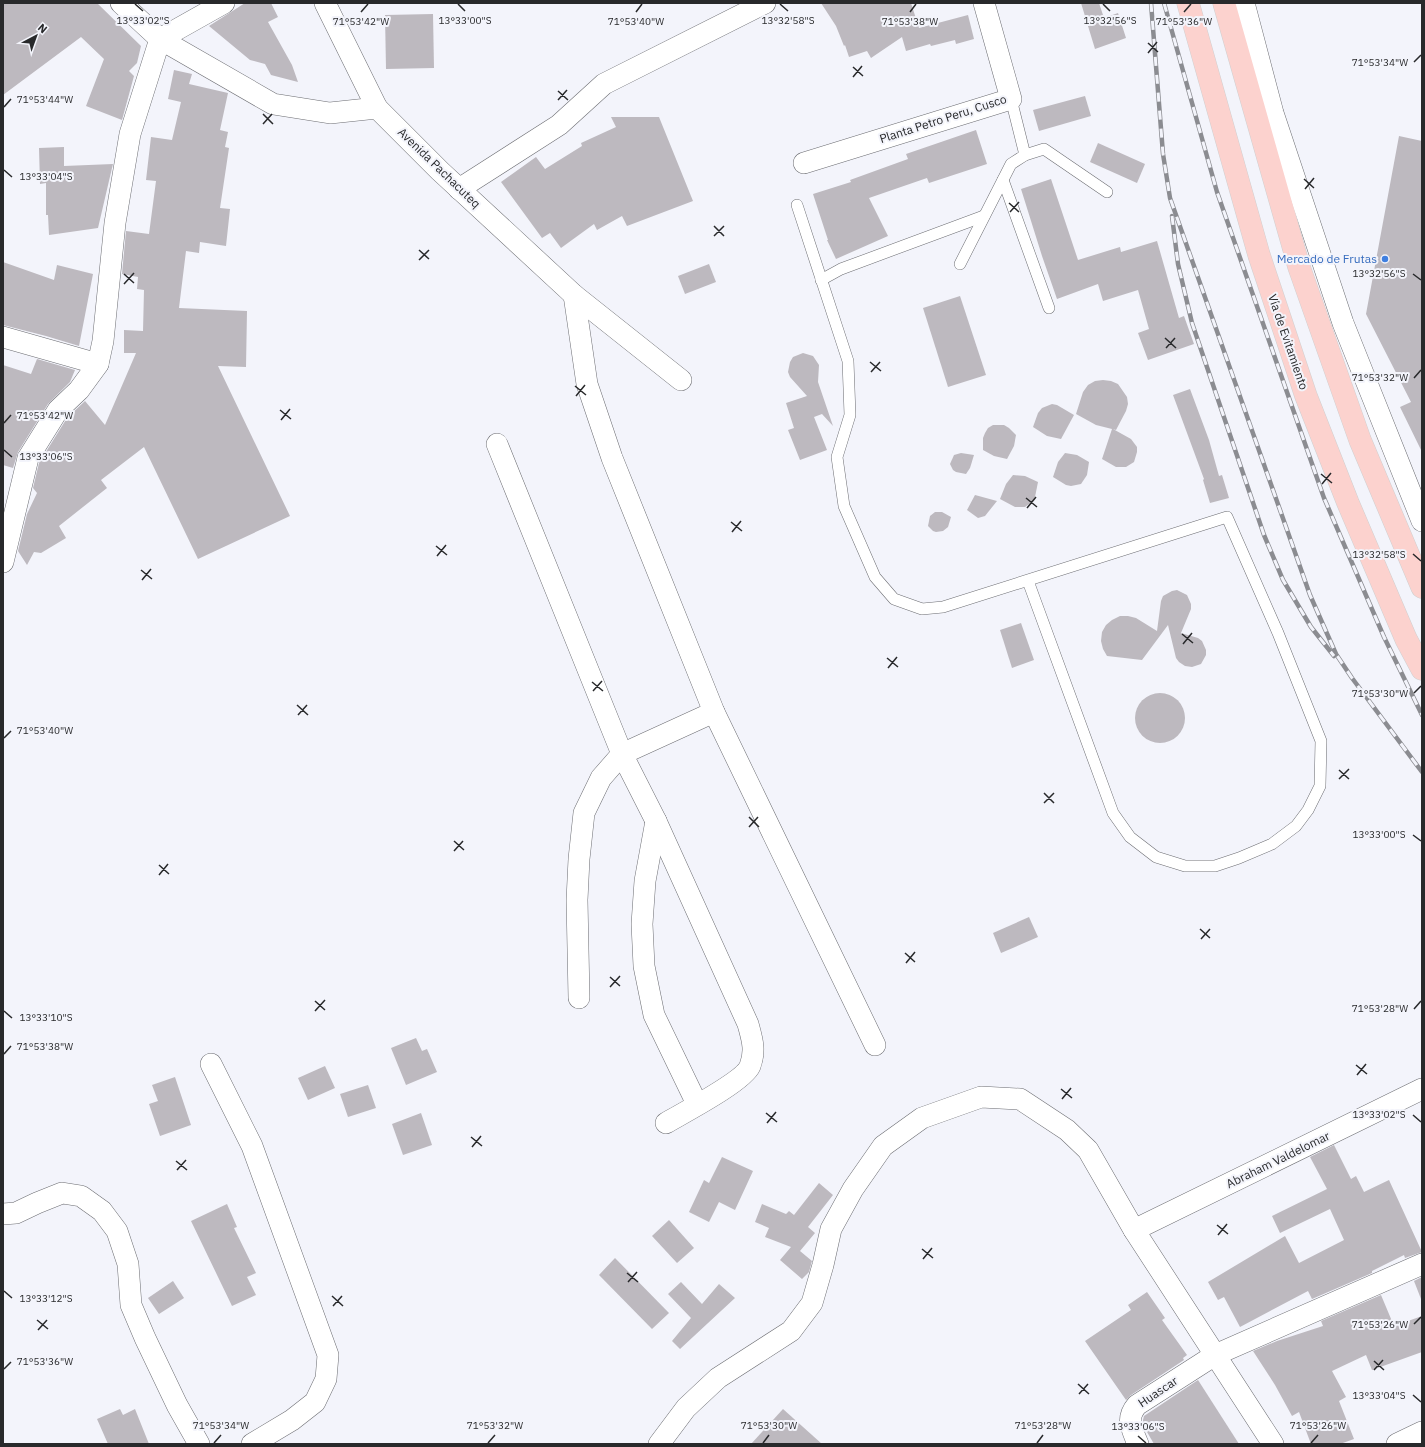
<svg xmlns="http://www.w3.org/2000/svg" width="1425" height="1447" viewBox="0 0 1425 1447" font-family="'IBM Plex Sans',sans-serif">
	<rect width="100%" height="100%" fill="#f3f4fb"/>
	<!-- building -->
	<g fill="#bdb9bf">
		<path d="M 3,3 L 97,3 L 141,46 L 137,63 L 129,71 L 134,76 L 122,120 L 86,106 L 104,59 L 81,37 L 3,95 Z"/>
		<path d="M 245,3 L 271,3 L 278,17 L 268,22 L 292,65 L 298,82 L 271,75 L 265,64 L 250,60 L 209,26 Z"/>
		<path d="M 821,3 L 911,3 L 919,28 L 968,15 L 974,39 L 956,44 L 955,40 L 931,46 L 930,44 L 906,51 L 902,37 L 871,58 L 867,51 L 849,57 L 845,45 L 844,46 L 836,26 Z"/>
		<path d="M 1081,3 L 1099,3 L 1104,18 L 1118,13 L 1126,38 L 1095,49 Z"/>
		<path d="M 433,14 L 434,68 L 386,69 L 385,15 Z"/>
		<path d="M 174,70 L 192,74 L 189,84 L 228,93 L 220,130 L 228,132 L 225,147 L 229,148 L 220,208 L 230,209 L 226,246 L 200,242 L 199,253 L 186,251 L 179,308 L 247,311 L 246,367 L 218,366 L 290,516 L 198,559 L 144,447 L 101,480 L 107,488 L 59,526 L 66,538 L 41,553 L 34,552 L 27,565 L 18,551 L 27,514 L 37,493 L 33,488 L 39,463 L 67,418 L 85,401 L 105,425 L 136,353 L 124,353 L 124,330 L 143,331 L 144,290 L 137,289 L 138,277 L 122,274 L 126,231 L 149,234 L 156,181 L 146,180 L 151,137 L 172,140 L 181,102 L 168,99 Z"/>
		<path d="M 1085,96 L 1091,116 L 1039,131 L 1033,110 Z"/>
		<path d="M 611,117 L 659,117 L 693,201 L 627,226 L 622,216 L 597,230 L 594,224 L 561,248 L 550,233 L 542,238 L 501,182 L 536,157 L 545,169 L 582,146 L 581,143 L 616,127 Z"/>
		<path d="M 976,130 L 987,164 L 929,183 L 927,178 L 869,198 L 888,236 L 836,259 L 827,240 L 828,240 L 813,194 L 851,182 L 850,180 L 908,159 L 906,154 Z"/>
		<path d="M 1399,136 L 1422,141 L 1422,452 L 1400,407 L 1411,402 L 1366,314 Z"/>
		<path d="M 1098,143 L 1145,164 L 1137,183 L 1090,162 Z"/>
		<path d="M 64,147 L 64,166 L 113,164 L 112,168 L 98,228 L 49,235 L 48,215 L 46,215 L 46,183 L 40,184 L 39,148 Z"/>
		<path d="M 1051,179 L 1078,260 L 1120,247 L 1121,252 L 1157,241 L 1179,318 L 1184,316 L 1194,344 L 1148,360 L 1138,333 L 1149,329 L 1138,290 L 1103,301 L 1098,284 L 1057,299 L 1042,256 L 1021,189 Z"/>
		<path d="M 3,262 L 54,280 L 57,265 L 93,274 L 79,346 L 46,336 L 3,325 Z"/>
		<path d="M 709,264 L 716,282 L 685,294 L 678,276 Z"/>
		<path d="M 960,296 L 986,375 L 948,387 L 923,308 Z"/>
		<path d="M 803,353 L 813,356 L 819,365 L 818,382 L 833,426 L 822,414 L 814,417 L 827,450 L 800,460 L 788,430 L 794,428 L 786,403 L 807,396 L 790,377 L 788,372 L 790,362 L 793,357 Z"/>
		<path d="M 37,359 L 75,370 L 70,382 L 48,404 L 18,452 L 13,468 L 3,465 L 3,365 L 31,374 Z"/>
		<path d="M 1103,380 L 1111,381 L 1118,384 L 1127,397 L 1128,404 L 1126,411 L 1116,430 L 1113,429 L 1131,439 L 1137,447 L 1137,452 L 1134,462 L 1126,467 L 1116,467 L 1102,459 L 1112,429 L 1096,425 L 1076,414 L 1083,392 L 1088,385 L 1095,381 Z"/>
		<path d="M 1190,389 L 1209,440 L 1219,476 L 1222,475 L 1229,498 L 1210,503 L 1203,480 L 1204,479 L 1173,395 Z"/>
		<path d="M 1052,404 L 1057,405 L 1074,415 L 1061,439 L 1047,436 L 1033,427 L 1038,413 L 1042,408 Z"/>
		<path d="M 993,425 L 1004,425 L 1009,428 L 1016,435 L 1014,446 L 1007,459 L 994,456 L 983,450 L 983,438 L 985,433 L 988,428 Z"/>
		<path d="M 961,453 L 974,455 L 970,468 L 966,474 L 956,472 L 953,470 L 950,464 L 954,455 Z"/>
		<path d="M 1065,453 L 1077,455 L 1089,462 L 1087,475 L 1081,484 L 1071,486 L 1066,485 L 1053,477 L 1058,462 Z"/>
		<path d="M 1013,475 L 1025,476 L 1038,482 L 1035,497 L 1033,501 L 1025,507 L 1015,507 L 1000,499 L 1006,484 Z"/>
		<path d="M 975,495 L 997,501 L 985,516 L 978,518 L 967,510 Z"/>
		<path d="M 935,512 L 942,512 L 951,517 L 948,527 L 943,531 L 936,532 L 933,531 L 928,526 L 930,516 Z"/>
		<path d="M 1177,590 L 1187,595 L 1191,604 L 1191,609 L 1181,633 L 1198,638 L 1202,641 L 1206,650 L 1206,655 L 1201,664 L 1192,667 L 1185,666 L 1179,662 L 1176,658 L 1168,625 L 1142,660 L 1107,656 L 1103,649 L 1101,641 L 1102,632 L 1106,625 L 1112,620 L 1120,616 L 1128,616 L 1136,618 L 1157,631 L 1161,601 L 1163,596 L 1172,591 Z"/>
		<path d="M 1021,623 L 1034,660 L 1012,668 L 1000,630 Z"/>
		<circle cx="1160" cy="718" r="25"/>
		<path d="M 1029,917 L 1038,937 L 1001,953 L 993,933 Z"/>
		<path d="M 416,1038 L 422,1051 L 427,1049 L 437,1072 L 406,1085 L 391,1048 Z"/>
		<path d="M 325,1066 L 335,1088 L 308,1100 L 298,1078 Z"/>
		<path d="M 175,1077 L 191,1125 L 160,1136 L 149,1104 L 158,1101 L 152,1085 Z"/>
		<path d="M 368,1085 L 376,1108 L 348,1117 L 340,1094 Z"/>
		<path d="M 421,1113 L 432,1145 L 403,1155 L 392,1124 Z"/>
		<path d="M 1334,1145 L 1351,1179 L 1356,1176 L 1364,1192 L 1389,1180 L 1422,1252 L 1405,1258 L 1404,1255 L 1372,1271 L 1372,1273 L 1312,1299 L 1308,1291 L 1240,1327 L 1224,1297 L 1218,1300 L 1208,1282 L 1285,1236 L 1299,1263 L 1344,1240 L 1330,1209 L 1280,1233 L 1272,1216 L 1327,1189 L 1310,1157 Z"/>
		<path d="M 722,1157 L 753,1171 L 735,1210 L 719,1202 L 709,1222 L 689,1212 L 704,1180 L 709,1183 Z"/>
		<path d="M 819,1183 L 833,1195 L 808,1227 L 815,1233 L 800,1251 L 812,1261 L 809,1272 L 802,1279 L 780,1260 L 791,1247 L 765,1237 L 769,1228 L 755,1222 L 762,1204 L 786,1214 L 789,1211 L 794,1215 Z"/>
		<path d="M 227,1204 L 237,1227 L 234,1228 L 256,1273 L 247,1277 L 256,1295 L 232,1306 L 191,1221 Z"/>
		<path d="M 669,1220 L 694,1248 L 677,1263 L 652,1236 Z"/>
		<path d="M 615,1258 L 669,1313 L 652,1329 L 599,1275 Z"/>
		<path d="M 1422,1277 L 1422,1299 L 1421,1299 L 1414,1281 Z"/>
		<path d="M 173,1281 L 184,1298 L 159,1314 L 148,1298 Z"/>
		<path d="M 681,1282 L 702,1304 L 719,1284 L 735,1298 L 680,1349 L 672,1341 L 691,1318 L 668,1294 Z"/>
		<path d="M 1147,1292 L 1165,1318 L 1162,1320 L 1187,1355 L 1183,1358 L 1184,1360 L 1131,1395 L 1126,1400 L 1085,1341 L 1131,1310 L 1128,1305 Z"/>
		<path d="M 1381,1295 L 1394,1326 L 1422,1316 L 1422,1352 L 1372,1370 L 1366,1355 L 1332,1371 L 1346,1397 L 1339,1401 L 1354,1439 L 1340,1444 L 1311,1444 L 1299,1412 L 1292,1416 L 1275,1385 L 1253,1351 L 1277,1341 L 1323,1326 L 1321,1321 Z"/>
		<path d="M 1198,1380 L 1239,1444 L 1154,1444 L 1143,1425 L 1143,1420 L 1144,1416 Z"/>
		<path d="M 120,1409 L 123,1415 L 135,1409 L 149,1444 L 108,1444 L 97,1419 Z"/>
		<path d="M 783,1409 L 822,1444 L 751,1444 Z"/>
	</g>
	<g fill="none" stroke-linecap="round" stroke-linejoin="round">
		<!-- service casing -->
		<g stroke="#6c6d72" stroke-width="12">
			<g id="service">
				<path d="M 1011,99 L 1025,155"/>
				<path d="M 1003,180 L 1049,308"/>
				<path d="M 797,205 L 848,361 L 850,415 L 837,457 L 844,506 L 875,577 L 894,599 L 922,609 L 943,607 L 1227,517 L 1278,633 L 1321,741 L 1320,786 L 1308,810 L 1296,826 L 1272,844 L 1239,858 L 1215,866 L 1185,866 L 1156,857 L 1130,837 L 1113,813 L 1028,581"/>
				<path d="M 960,264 L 1011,164 L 1025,155 L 1044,149 L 1107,192"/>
				<path d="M 821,280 L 841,269 L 984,216"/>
			</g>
		</g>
		<!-- minor casing -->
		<g stroke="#6c6d72" stroke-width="22">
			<g id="minor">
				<path d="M 121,3 L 160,39 L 224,3"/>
				<path d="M 325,3 L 377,108"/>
				<path d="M 1244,3 L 1273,113 L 1343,323 L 1422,521"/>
				<path d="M 804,163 L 1011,99 L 984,3"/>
				<path d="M 459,189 L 559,125 L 604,84 L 765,3"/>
				<path d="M 574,295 L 587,384 L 612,458 L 714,712 L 875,1045"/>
				<path d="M 3,337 L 98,364"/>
				<path d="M 497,444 L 622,754 L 656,821 L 748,1024 C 752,1039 756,1050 750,1066 C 744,1081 683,1113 666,1123"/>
				<path d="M 3,562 L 28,458 L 58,410 L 79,390 L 98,364 L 103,341 L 115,223 L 130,134 L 160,39 L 273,104 L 330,113 L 377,108 L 440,171 L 574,295 L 681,380"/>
				<path d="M 656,821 L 645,881 L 642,924 L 644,966 L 654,1015 L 697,1104"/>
				<path d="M 579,998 L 577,900 L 579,859 L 584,813 L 601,778 L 622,754 L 714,712"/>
				<path d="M 211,1064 L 252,1146 L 328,1355 L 326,1379 L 315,1402 L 292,1420 L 252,1444"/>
				<path d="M 3,1214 L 16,1213 L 37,1203 L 62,1193 L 81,1196 L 102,1211 L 117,1231 L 128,1264 L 131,1305 L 145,1338 L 177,1405 L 199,1444"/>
				<path d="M 1134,1230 L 1422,1089"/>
				<path d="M 659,1444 L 686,1408 L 718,1378 L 791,1331 L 812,1303 L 823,1265 L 831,1229 L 853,1189 L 883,1146 L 922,1118 L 981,1097 L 1020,1099 L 1067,1130 L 1088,1150 L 1134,1230 L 1273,1444"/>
				<path d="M 1138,1444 C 1132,1429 1125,1419 1137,1405 L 1215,1355 L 1422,1264"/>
				<path d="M 1397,1444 L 1422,1432"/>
			</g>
		</g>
		<!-- trunk casing -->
		<g stroke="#d0d0d0" stroke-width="23">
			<g id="trunk">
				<path d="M 1188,3 L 1259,255 L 1306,396 L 1348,503 L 1406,639 L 1422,669"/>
				<path d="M 1224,3 L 1299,267 L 1360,440 L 1422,587"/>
			</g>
		</g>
		<!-- service -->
		<use href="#service" stroke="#fff" stroke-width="11"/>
		<!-- minor -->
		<use href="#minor" stroke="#fff" stroke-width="21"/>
		<!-- trunk -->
		<use href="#trunk" stroke="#fcd2ce" stroke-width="22"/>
		<!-- rail casing -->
		<g stroke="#8b8c91" stroke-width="4.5">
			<g id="rail">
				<path d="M 1151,3 L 1163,154 L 1170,198 L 1310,595 L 1336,654 L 1352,678 L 1422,772"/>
				<path d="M 1164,3 L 1217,192 L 1324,498 L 1384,637 L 1422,715"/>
				<path d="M 1172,216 L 1178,264 L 1192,323 L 1264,535 L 1283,580 L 1311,627 L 1334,656"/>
			</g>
		</g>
		<!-- rail -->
		<use href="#rail" stroke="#f3f4fb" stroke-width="3" stroke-dasharray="9" stroke-linecap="butt"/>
	</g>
	<!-- ticks -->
	<path fill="none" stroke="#28292b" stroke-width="1.5" d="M 135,4 L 143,11M 458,4 L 465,11M 780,4 L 788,11M 1103,4 L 1110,11M 361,12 L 368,4M 636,12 L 642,4M 910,12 L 916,4M 1184,12 L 1191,4M 1148,43 L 1158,52M 1148,53 L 1157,42M 1414,62 L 1421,55M 853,67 L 863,76M 853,77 L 862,66M 558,91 L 568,100M 558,100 L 567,90M 4,107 L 11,99M 263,114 L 273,124M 263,124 L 272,114M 4,170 L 12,177M 1304,179 L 1314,188M 1305,189 L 1314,178M 1009,203 L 1019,212M 1010,212 L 1019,202M 714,226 L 724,236M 714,236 L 724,226M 419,250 L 429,259M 419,260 L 429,250M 124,274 L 134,283M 1413,274 L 1421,280M 124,284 L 134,273M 1165,338 L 1176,348M 1166,348 L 1175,338M 870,362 L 881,371M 871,372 L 880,362M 1414,378 L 1421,370M 575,386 L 586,395M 576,396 L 585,385M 280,410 L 291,419M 281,420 L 290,409M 4,423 L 11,415M 4,450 L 12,457M 1321,474 L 1332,483M 1322,484 L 1331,473M 1026,498 L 1037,507M 1027,508 L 1036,497M 731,522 L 742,531M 732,532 L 741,521M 436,546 L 447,555M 1413,554 L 1421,561M 437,556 L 446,545M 141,570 L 152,579M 142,580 L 151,569M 1182,634 L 1193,643M 1183,644 L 1192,633M 887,658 L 898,667M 888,668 L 897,657M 592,682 L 603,691M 593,691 L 602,681M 1414,693 L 1421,686M 297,705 L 308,715M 298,715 L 307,705M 4,738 L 11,731M 1339,770 L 1349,779M 1339,779 L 1349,769M 1044,793 L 1054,803M 1044,803 L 1054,793M 749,817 L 759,827M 749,827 L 758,817M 1413,835 L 1421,841M 454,841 L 464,850M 454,851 L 463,841M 159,865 L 169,874M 159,875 L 168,864M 1200,929 L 1210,938M 1201,939 L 1210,929M 905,953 L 915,962M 906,963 L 915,952M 610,977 L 620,986M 610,987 L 620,976M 315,1001 L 325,1010M 1414,1009 L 1421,1001M 4,1011 L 12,1018M 315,1011 L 325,1000M 4,1054 L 11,1046M 1356,1065 L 1367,1074M 1357,1075 L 1366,1064M 1061,1089 L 1072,1098M 1062,1099 L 1071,1088M 766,1113 L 777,1122M 1413,1115 L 1421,1122M 767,1123 L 776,1112M 471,1137 L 482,1146M 472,1147 L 481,1136M 176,1161 L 187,1170M 177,1170 L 186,1160M 1217,1225 L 1228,1234M 1218,1235 L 1227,1224M 922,1249 L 933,1258M 923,1259 L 932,1248M 627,1273 L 638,1282M 628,1282 L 637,1272M 4,1291 L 12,1298M 332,1296 L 343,1306M 333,1306 L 342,1296M 37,1320 L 48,1329M 1414,1324 L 1421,1317M 38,1330 L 47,1320M 1374,1361 L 1384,1370M 4,1369 L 11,1362M 1374,1370 L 1383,1360M 1078,1384 L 1089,1394M 1079,1394 L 1088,1384M 1413,1395 L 1421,1402M 1138,1436 L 1146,1443M 214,1443 L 221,1435M 488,1443 L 495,1435M 763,1443 L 769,1435M 1037,1443 L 1043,1435M 1311,1443 L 1318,1435"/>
	<!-- markers -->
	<circle fill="#3f7fe0" stroke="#f3f4fb" stroke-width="1.5" cx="1385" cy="259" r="4"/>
	<g text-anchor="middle" stroke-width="4" stroke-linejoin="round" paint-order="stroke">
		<!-- street labels -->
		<g font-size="12" fill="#28292b" stroke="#f3f4fb">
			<text transform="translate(943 119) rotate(-18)" y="4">Planta Petro Peru, Cusco</text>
			<text transform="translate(439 168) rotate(44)" y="4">Avenida Pachacuteq</text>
			<text transform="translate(1288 342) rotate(71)" y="4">Vía de Evitamiento</text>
			<text transform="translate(1278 1160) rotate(-26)" y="4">Abraham Valdelomar</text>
			<text transform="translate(1158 1392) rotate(-34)" y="4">Huascar</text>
		</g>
		<!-- shop labels -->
		<g font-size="12" fill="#366cbe" stroke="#f3f4fb" text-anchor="end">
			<text x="1377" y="263">Mercado de Frutas</text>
		</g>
	</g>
	<g font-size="10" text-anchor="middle" fill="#28292b" stroke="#f3f4fb" stroke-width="4" stroke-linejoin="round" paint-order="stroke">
		<text x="143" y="24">13°33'02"S</text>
		<text x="465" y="24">13°33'00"S</text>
		<text x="788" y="24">13°32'58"S</text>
		<text x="1110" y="24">13°32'56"S</text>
		<text x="636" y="25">71°53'40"W</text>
		<text x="910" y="25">71°53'38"W</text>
		<text x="361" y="25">71°53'42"W</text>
		<text x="1184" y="25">71°53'36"W</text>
		<text x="1380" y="66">71°53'34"W</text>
		<text x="45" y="103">71°53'44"W</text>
		<text x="46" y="180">13°33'04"S</text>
		<text x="1379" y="277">13°32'56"S</text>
		<text x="1380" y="381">71°53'32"W</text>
		<text x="45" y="419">71°53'42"W</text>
		<text x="46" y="460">13°33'06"S</text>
		<text x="1379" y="558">13°32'58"S</text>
		<text x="1380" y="697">71°53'30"W</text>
		<text x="45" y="734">71°53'40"W</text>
		<text x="1379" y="838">13°33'00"S</text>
		<text x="1380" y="1012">71°53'28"W</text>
		<text x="46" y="1021">13°33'10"S</text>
		<text x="45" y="1050">71°53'38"W</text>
		<text x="1379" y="1118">13°33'02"S</text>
		<text x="46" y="1302">13°33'12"S</text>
		<text x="1380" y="1328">71°53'26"W</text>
		<text x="45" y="1365">71°53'36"W</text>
		<text x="1379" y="1399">13°33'04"S</text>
		<text x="221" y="1429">71°53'34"W</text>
		<text x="495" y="1429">71°53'32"W</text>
		<text x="769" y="1429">71°53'30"W</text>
		<text x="1043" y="1429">71°53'28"W</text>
		<text x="1318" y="1429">71°53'26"W</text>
		<text x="1138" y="1430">13°33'06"S</text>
	</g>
	<!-- border -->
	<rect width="1425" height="1447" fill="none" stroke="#28292b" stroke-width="8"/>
	<!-- north arrow -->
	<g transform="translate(36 36) rotate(41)" stroke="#f3f4fb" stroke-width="3" paint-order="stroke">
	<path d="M0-3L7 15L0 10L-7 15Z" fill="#28292b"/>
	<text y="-6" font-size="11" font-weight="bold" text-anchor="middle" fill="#28292b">N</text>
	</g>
</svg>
